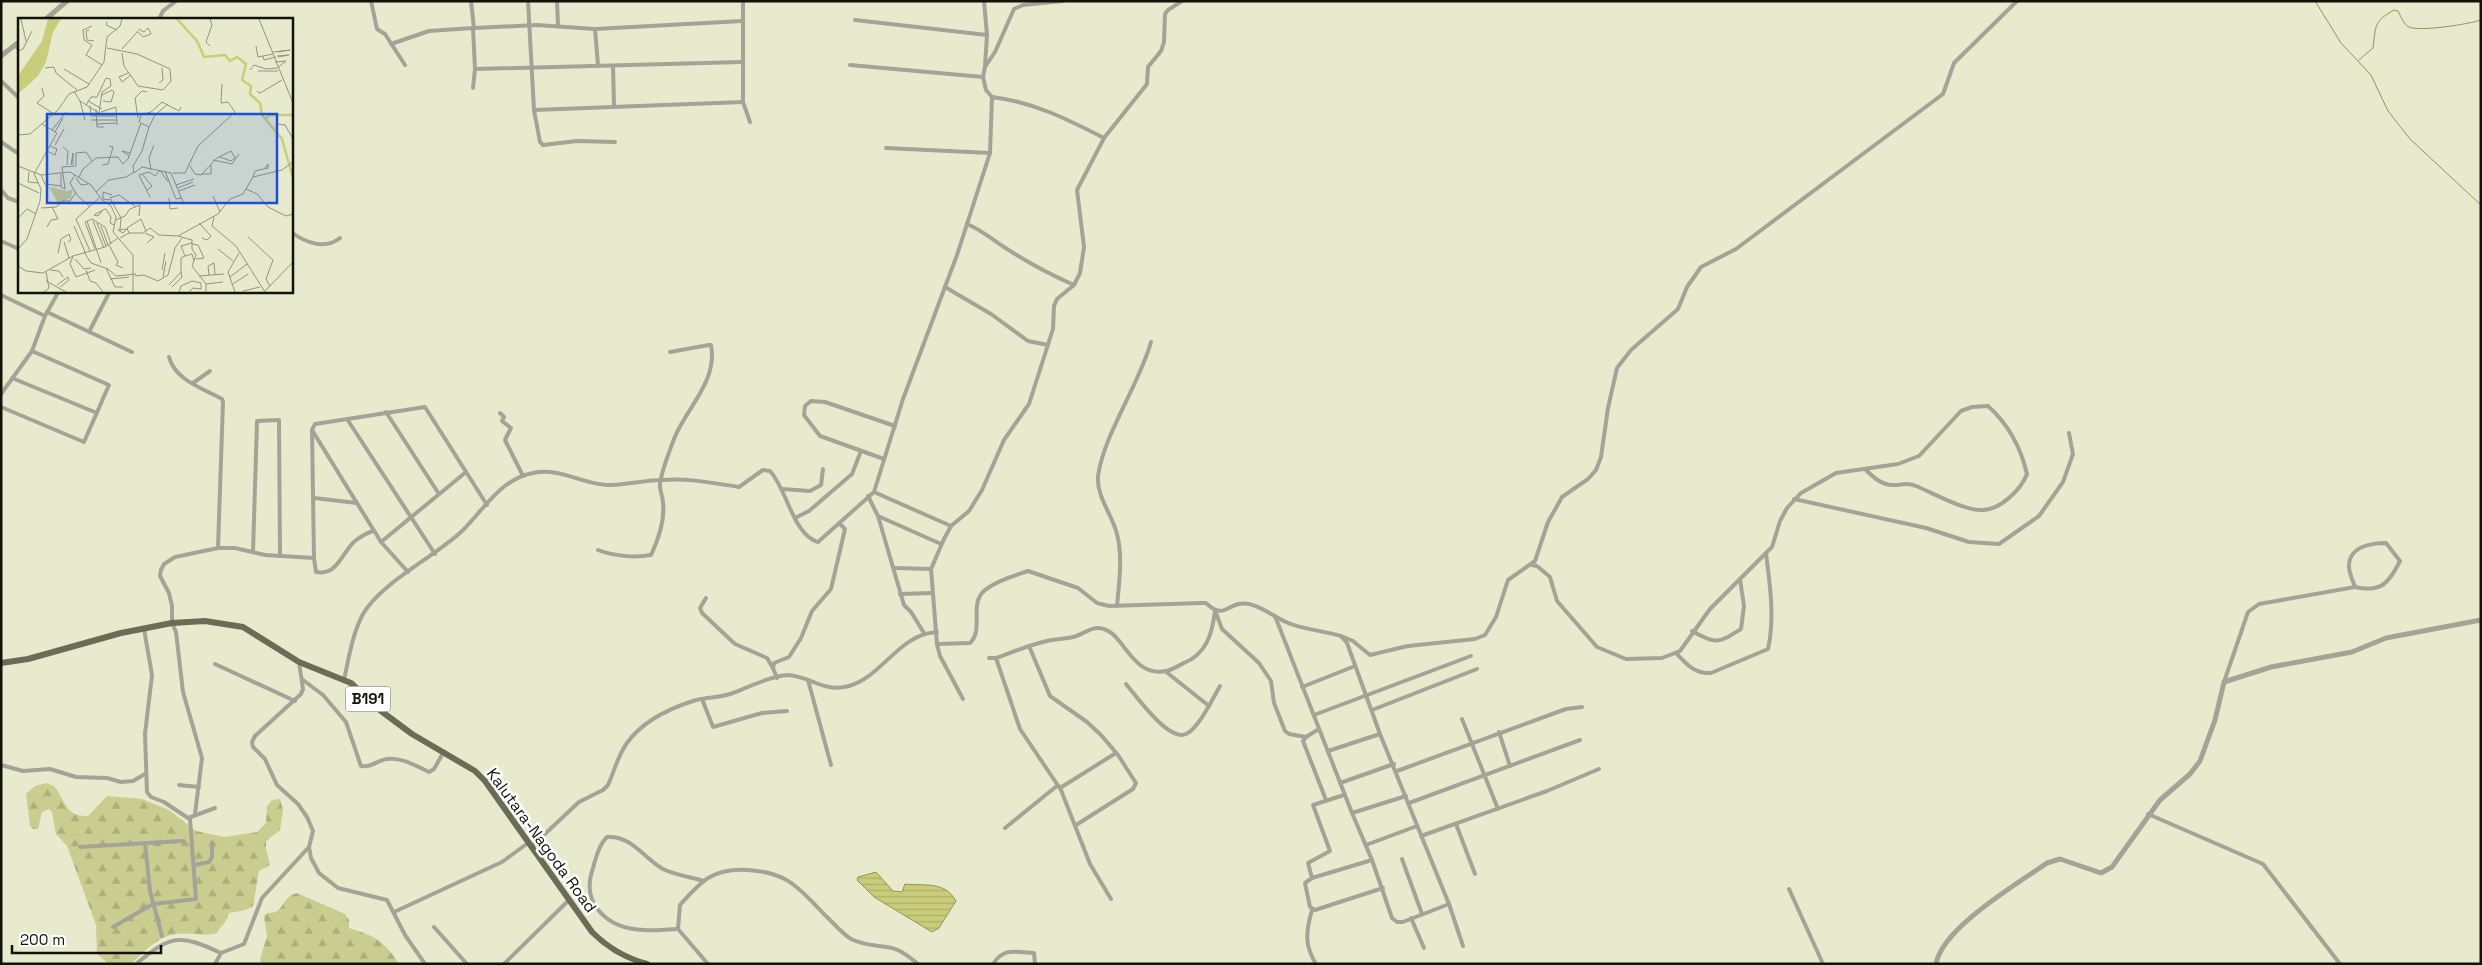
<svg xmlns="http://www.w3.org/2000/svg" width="2482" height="965" viewBox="0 0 2482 965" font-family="'Space Grotesk',sans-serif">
	<defs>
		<pattern id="forest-firs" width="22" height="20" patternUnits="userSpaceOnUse" patternTransform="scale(1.25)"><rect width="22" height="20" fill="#c9cd90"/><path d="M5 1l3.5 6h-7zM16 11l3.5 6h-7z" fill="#acaf7b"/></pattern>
		<pattern id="water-rules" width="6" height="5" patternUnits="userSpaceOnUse" patternTransform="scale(1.25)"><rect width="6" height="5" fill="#c9cd79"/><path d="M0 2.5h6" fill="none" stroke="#acaf67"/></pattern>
	</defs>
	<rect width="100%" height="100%" fill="#e8eace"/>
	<!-- forest -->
	<g fill="url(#forest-firs)">
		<path d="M 46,783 L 54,786 C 66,801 65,817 88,816 L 107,796 L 142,799 L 169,810 L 196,831 L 224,837 L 257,832 L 266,823 L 267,806 L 272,800 L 280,799 L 283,810 L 280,830 L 266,841 L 266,849 L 270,865 L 259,871 L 253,906 L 246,910 L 229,913 C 227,922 221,925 217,933 C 204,937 191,932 177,934 C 158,936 145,951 131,964 L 109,964 L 97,954 L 96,925 L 67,846 L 56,834 L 52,812 L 49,809 L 42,812 L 38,829 L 33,829 L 30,826 L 26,794 L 35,786 Z"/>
		<path d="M 297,893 L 345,914 L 349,920 L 349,928 C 374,936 384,940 399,964 L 261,964 L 260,959 L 267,936 L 264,916 C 268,911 270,914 275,912 C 285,907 283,897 297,893 Z"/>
	</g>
	<!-- water -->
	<path fill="url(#water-rules)" stroke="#929557" d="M 876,872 L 893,891 L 902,892 L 905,884 C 925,886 945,881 956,901 L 939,928 L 932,932 L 874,897 L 857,880 L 858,877 Z"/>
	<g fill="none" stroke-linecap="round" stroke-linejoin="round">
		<!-- stream -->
		<g stroke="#929557" stroke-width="1">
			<path d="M 2315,1 L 2341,43 L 2371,75 L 2388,111 L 2410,139 L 2481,205"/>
			<path d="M 2359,60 L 2373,48 C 2376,26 2373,22 2394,10 L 2398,11 C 2401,16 2403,24 2409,27 C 2419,32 2470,24 2481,20"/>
		</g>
		<!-- minor -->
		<g stroke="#a3a498" stroke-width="4">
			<path d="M 371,1 L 377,29 L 385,34 L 405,65"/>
			<path d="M 471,1 L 474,28 L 537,25 L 595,29 L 742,21"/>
			<path d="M 528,1 L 534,110 L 540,142 L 543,145 L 577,141 L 615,142"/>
			<path d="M 557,1 L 558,26"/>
			<path d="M 743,1 L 743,102 L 750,122"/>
			<path d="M 984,1 L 987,35 L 985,66"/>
			<path d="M 159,19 L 163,11 L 176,1"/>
			<path d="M 855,20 L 987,35"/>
			<path d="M 595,29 L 598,65"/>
			<path d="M 391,44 L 429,31 L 473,28 L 475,69 L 473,88"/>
			<path d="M 15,45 L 19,49"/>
			<path d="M 850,65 L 983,77"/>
			<path d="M 613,66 L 614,106"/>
			<path d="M 475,69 L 742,62"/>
			<path d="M 1,81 L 19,98"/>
			<path d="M 992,97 L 986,90 L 983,77 L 985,67 L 995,52 L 1014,9 L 1023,5 L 1063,1"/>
			<path d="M 534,110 L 743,102"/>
			<path d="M 1104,138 L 1147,84 L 1148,67 L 1161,51 L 1164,42 L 1165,14 L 1168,10 L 1182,1"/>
			<path d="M 1,142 L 19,154"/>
			<path d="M 886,148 L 990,153"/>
			<path d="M 2,191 L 8,198 L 19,202"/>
			<path d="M 967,224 C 982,230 991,239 1004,247 C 1027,262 1049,274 1074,285"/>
			<path d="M 291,232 C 306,243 325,250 340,238"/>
			<path d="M 1,241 L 19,249"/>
			<path d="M 945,287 L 991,314 L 1028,341 L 1048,345"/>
			<path d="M 1,295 L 45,316"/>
			<path d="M 47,312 L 132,352"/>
			<path d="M 89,332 L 110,291"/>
			<path d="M 169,357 C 175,380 202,388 222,399 L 223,402 L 218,548"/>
			<path d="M 12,378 L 97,413"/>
			<path d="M 193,383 L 210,371"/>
			<path d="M 1,394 L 32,351 L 45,316 L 59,291"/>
			<path d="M 1,407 L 84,442 L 109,385 L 32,351"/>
			<path d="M 386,412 L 439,494"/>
			<path d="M 500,413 L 504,417 L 502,421 L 511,428 L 505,440 L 523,476"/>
			<path d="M 347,419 L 435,554"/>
			<path d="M 312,430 L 381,542 L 408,572"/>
			<path d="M 884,459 L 820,436 L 804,415 L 805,406 L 811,401 L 825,402 L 895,426"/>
			<path d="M 782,489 L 810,491 L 821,485 L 823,469"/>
			<path d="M 874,492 L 951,526"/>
			<path d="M 868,496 L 878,516 L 904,605 L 911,612 L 924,633"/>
			<path d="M 314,498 L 357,503"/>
			<path d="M 1794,499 L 1926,528 L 1969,542 L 1999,544 L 2039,516 L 2063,482 L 2073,454 L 2069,433"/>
			<path d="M 878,516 L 941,544"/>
			<path d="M 795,518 L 809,511 L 852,474 L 861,451"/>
			<path d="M 373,531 C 367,533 360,537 355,541 C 342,552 338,576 316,572 L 314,558 L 312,430 L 315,424 L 425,407 L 487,505"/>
			<path d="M 381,542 L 466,472"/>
			<path d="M 598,550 C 613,556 635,558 651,555 C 659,538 665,521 663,503 C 663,497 659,489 660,484 C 662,469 669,453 674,439 C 686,408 718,382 711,345 L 709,345 L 670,352"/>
			<path d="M 253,552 L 257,421 L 279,420 L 280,556"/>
			<path d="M 1532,565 L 1537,566 L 1550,577 L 1557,601 L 1597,647 L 1626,659 L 1662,658 L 1680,651 L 1710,609 L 1772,547 L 1780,521 L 1787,508 L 1801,493 L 1836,473 L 1898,464 L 1919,456 L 1961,411 L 1972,407 L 1988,406 C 2008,424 2021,448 2027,474 C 2021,490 1999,511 1981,510 C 1963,510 1933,493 1916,486 C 1908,482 1902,485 1894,485 C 1882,486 1872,476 1865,469"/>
			<path d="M 894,568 L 931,569"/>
			<path d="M 900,594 L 932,593"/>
			<path d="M 706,598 L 700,608 L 702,613 L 735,644 L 767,658 L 773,668"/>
			<path d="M 1117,606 C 1119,583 1123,557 1117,534 C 1113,516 1096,496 1098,476 C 1104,434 1139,385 1151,342"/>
			<path d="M 1216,613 L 1222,629 L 1259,663 L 1271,681 L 1274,703 L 1285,731 L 1289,734 L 1306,737"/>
			<path d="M 1275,616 L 1352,813 L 1372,860 L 1392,918 L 1397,922 L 1403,922 L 1449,904"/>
			<path d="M 144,629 L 152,675 L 145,734 L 147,792 L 151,797 L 164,802 L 188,818 L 215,808"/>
			<path d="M 1692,631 C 1716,645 1719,643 1741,629 L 1744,606 L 1740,579"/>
			<path d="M 1341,636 L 1353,641 L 1370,655 L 1408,646 L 1475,639 L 1485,635 L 1496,617 L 1508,580 L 1535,561 L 1548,522 L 1562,497 L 1588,479 L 1596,470 L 1601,457 L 1608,408 L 1617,368 L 1631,350 L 1678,309 L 1687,287 L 1701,267 L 1736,249 L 1943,94 L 1954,63 L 2017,1"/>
			<path d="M 937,644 L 940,656 L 963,699"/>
			<path d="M 1029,646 L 1050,696 L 1087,722 L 1101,735 L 1118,755 L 1136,783 L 1133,789 L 1076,825"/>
			<path d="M 1676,653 C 1686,664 1695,674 1711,673 L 1768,649 C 1775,617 1770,586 1766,553"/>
			<path d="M 989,658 L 996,658 C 1013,652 1029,645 1047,641 C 1056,639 1065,639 1073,637 C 1082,635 1089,628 1098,628 C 1124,628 1129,678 1166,671 C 1172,670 1178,666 1184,663 C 1206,654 1212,635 1215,611"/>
			<path d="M 996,658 L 1020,729 L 1061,790 L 1090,864 L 1111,899"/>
			<path d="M 299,662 L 303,689 L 301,694 L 255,736 L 252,742 L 253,747 L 265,759 L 277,785 L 298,804 L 307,817 L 313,831 L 309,847 L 311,858 L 319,873 L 338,888 L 387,900 L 405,935 L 425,964"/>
			<path d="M 215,664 L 295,701"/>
			<path d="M 1165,671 L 1209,706"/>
			<path d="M 777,678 L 773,668 L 774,663 L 789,657 L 801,638 L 812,611 L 831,589 L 845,529 L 839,523"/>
			<path d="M 303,680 L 323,695 L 346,722 L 361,766 C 371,768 378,760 387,759 C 402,757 416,766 429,772 L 434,769 L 443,753"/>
			<path d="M 344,680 C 349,657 352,635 363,614 C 381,583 434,557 461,532 C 483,511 500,479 533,473 C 559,467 582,484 607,485 C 626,485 645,480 663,480 C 689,478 713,483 739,487 L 763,470 L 770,471 C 787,489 793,535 818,542 L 874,492 L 903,399 L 957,255 L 990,153 L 992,97 C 1033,102 1067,119 1104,138 L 1077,190 L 1084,247 L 1080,273 L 1074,285 L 1057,299 L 1054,306 L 1053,329 L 1029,404 L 1004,440 L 982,490 L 969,511 L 951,526 L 944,539 L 931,569 L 937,644 L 970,643 C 984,630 969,604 984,591 C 996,581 1014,576 1028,571 L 1078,588 L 1097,603 L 1109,606 L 1201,603 L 1206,603 C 1226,622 1227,600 1249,604 C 1264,607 1276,619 1291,624 C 1307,630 1325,631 1341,636 L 1347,643 L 1380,734 L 1449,904 L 1463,946"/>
			<path d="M 808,680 L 831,765"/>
			<path d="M 2224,682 L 2248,612 L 2259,604 L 2355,587 C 2381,593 2389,583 2400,561 L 2386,543 C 2372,543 2351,546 2349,564 C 2348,571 2353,581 2355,587"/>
			<path d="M 1126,684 C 1136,696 1169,742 1186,734 C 1199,728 1213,698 1220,686"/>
			<path d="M 1302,687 L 1355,666"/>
			<path d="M 702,699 L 713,727 L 762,713 L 787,711"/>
			<path d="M 1372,710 L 1477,669"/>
			<path d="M 1314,715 L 1471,656"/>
			<path d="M 1462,719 L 1498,809"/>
			<path d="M 1319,729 L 1306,737 L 1303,741 L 1326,800"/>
			<path d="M 1499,732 L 1510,766"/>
			<path d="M 1328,751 L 1380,734"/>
			<path d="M 1,765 L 23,771 L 50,769 L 76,777 L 107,778 L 121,782 L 133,781 L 145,774"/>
			<path d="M 1397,771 L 1566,709 L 1582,707"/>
			<path d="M 1340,783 L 1394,764"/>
			<path d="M 179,785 L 199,787"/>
			<path d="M 1060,788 L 1116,753"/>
			<path d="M 1409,803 L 1580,740"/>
			<path d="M 1352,813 L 1406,796"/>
			<path d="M 195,814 L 202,758 L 183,692 L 176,632 L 172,623 L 172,606 L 169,593 L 160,576 L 161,570 L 164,564 L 175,557 L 218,548 L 235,548 L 265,555 L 314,558"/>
			<path d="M 2148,814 L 2263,864 L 2340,964"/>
			<path d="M 1456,824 L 1475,874"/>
			<path d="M 1005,828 L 1058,785"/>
			<path d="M 1421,836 L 1547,791 L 1599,769"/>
			<path d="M 145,843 L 150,891 L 162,936"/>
			<path d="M 1366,845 L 1417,826"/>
			<path d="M 80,847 L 183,841"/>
			<path d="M 531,847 L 579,802 L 603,790 L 608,785 C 614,772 618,755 627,743 C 642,722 668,709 693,701 C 705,697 718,698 730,694 C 744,689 773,675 787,675 C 811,676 823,693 849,686 C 883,676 899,634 937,632"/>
			<path d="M 1402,859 L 1422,914"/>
			<path d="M 1372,860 L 1312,878 L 1305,883 L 1310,907 L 1315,910 L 1383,888"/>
			<path d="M 194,865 L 209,862 L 212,857 L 212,843"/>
			<path d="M 1312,878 L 1308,863 L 1330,851 L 1313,805 L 1344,795"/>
			<path d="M 1789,889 L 1823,964"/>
			<path d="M 1312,910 C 1306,931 1304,945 1316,964"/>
			<path d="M 394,912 L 502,862 L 528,843"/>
			<path d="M 1411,918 L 1424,948"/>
			<path d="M 113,927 L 153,904 L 196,899 L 190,819"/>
			<path d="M 434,927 L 467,964"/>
			<path d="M 678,929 C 667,929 655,931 644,930 C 608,929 580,904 593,868 C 596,857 599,845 607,837 C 631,835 644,858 663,869 C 675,875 690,877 704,881"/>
			<path d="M 136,964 C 172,934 180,934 221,953 L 244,944 L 262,898 L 309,847"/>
			<path d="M 215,964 L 221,953"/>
			<path d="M 504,964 L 570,899"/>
			<path d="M 708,964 L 678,929 L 680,905 C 701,881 713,868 747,870 C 790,872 800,890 829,919 C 836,926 843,934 851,939 C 865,946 878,945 892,948 C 902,950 910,958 918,964"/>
			<path d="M 993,964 C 1004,947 1015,952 1034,953 L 1035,964"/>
		</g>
		<!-- tertiary -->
		<g stroke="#a3a498" stroke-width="5">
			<path d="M 46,19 L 67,1"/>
			<path d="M 1,56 L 19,42"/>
			<path d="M 1936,964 C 1942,928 2017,884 2047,863 L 2060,859 L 2101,873 L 2112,867 L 2160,800 L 2190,774 L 2200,761 L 2215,720 L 2224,682 L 2271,667 L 2352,652 L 2386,638 L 2481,620"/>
		</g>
		<!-- primary -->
		<path stroke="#6a6c57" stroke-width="6" d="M 1,663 L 28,659 L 121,633 L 172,623 L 205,621 L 243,627 L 299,662 L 351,683 L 381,711 L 412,734 L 475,771 L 485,781 L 592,932 C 607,947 625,958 647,964"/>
	</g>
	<g text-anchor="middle" stroke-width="5" stroke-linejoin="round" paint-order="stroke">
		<!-- shield labels -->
		<rect fill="#fff" stroke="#595953" stroke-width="1" x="345.5" y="686.5" width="45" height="25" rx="4"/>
		<g font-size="15" font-weight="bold" fill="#121209">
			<text x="368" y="704">B191</text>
		</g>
		<!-- street labels -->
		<g font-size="16" fill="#121209" stroke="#fff">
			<text transform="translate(542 840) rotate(54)" y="6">Kalutara-Nagoda Road</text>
		</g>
	</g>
	<!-- overview -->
	<g transform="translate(18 18)">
		<rect width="275" height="275" fill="#e8eace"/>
		<path d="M 31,169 L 50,173 L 55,171 L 53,180 L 40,185 Z" fill="#c9cd90"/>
		<path d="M 30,1 L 43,1 L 35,14 L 28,44 L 20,58 L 0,76 L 0,58 L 24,23 Z" fill="#c9cd79"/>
		<path fill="none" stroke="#c9cd79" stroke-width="2.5" d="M 159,1 L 179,23 L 186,39 L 207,37 L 212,43 L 219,39 L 228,46 L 224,62 L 233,68 L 232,76 L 242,85 L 244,97 L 264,121 L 275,160M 248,101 L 251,97 L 275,97"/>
		<path fill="none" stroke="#92947f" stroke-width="1" d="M 3,1 L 8,23M 241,1 L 275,85M 89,4 L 88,7 L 99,12M 74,8 L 65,12 L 66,22 L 74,27 L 68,37 L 84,47M 71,12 L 68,13 L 69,22 L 76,23M 119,13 L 125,19 L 133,16 L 130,10 L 126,14 L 120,11M 192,28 L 188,24 L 194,7 L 192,1M 238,28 L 240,39 L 255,36M 89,30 L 119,36 L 152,51 L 153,63 L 145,72 L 120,68 L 106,48 L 104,35M 104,31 L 120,13M 0,33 L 5,31 L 14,13M 255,34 L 272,32 L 260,34M 245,38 L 246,42 L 258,39M 259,38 L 271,37 L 260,39M 257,44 L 268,43 L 259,50M 27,50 L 36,49 L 38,55 L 59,72M 46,51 L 71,66M 232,52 L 236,47 L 248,51 L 259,50M 240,53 L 260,53M 110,55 L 101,59 L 104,64 L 113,57M 141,65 L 145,62 L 144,50M 24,70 L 26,78 L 19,85 L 36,96M 56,73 L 62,83 L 81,95 L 84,74 L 93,68 L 92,61 L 88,60 L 79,79 L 73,79 L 68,87M 239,73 L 242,75 L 264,62M 84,77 L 94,72 L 96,74 L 93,84 L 85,83M 62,83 L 67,102M 70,83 L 84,91M 72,88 L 73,98 L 98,98M 78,91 L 79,109 L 86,109M 83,94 L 98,89 L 99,107M 120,100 L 117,80 L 124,73 L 129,74M 73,102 L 98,102M 121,105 L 123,97 L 133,94 L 144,84 L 161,93 L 163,89M 79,106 L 98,105M 260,106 L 267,107 L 275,121M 131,109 L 137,97 L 150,86M 34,112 L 48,94M 37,114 L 45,100M 0,117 L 12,116 L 40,92 L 51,76 L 69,69 L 86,44 L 89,19 L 102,8 L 104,1M 37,127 L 46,111M 45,129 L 50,133 L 49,147M 29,133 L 37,137 L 39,131 L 32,128M 111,138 L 104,133 L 112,135M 195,142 L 214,146 L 221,136M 53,147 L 55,135 L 55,147M 84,147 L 90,146 L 95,129 L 91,128M 0,148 L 23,157 L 52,154 L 73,167 L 84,182 L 93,188 L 98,199 L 95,214 L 115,237 L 115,274M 58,148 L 58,135 L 68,134 L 74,143M 172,148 L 177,156 L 183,157 L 199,140 L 213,133 L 217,140 L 213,143 L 202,139M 133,152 L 131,140 L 136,127M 147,153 L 158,181 L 163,180M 11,154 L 10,164 L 21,165M 155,155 L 167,155 L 180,128 L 217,94 L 210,84 L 203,85 L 204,66M 43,156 L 43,169 L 47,171M 124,156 L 134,168 L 129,172M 184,156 L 193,156 L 193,147M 23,157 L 27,166 L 43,168M 57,157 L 52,165 L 59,177 L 72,189M 121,157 L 131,154 L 137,158 L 142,152 L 150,164M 121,157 L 132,179M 61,159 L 65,151 L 78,140 L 100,139 L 105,146 L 110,141 L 123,105 L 131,109 L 124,133 L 115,148 L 116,155 L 124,149 L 153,155 L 165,184M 235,159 L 237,153 L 250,150 L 250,146 L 247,150M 58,160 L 63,167 L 70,166M 0,165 L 21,175M 158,167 L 176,161M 160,170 L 175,164M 47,171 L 44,149 L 58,148M 228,171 L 239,176 L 250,189 L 268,198 L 275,196M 161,173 L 177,167M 78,174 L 91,162 L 108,159 L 116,154M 195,178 L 202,194M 151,180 L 152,191 L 160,190M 92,182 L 85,181 L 85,174 L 94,177M 23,190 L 38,189 L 45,183 L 52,183 L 58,174M 84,193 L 80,198 L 76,197 L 87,191 L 88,191 L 93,199 L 92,205 L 96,207M 196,199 L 194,208 L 218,228 L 247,274M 0,200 L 9,191 L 18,196M 98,202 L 107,198 L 112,191 L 122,187 L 121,198M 69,203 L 83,245M 75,203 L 86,230M 79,205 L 88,228M 181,205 L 193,218 L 189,222 L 184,220M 56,208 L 67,234M 83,208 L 90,227M 29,209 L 33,202 L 40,201 L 34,189M 109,211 L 100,212 L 105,215 L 109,211M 102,212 L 103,200 L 92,180 L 101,177 L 118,189M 111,215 L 109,210 L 123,201 L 128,213M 127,215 L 136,219 L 129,225M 160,218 L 174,222 L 174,231 L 178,237 L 174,248 L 188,266 L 188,274M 230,219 L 255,242 L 248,261 L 252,268M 102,220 L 111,215 L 125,215 L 132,210 L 141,217 L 160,218 L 200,196 L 212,181 L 225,176 L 235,159 L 264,152 L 275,144M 46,224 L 51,240M 174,225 L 163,228 L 167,238 L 174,236 L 176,243M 174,226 L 180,227 L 186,240 L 178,241M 91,227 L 100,244 L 98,247 L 105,250M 0,231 L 9,221 L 22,183 L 23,171 L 16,156 L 39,115 L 24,106M 77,231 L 67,204 L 74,201 L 87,209 L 93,226M 200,231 L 215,243M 72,233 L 58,201 L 81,180M 66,234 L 73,245 L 90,251 L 98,258 L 118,256M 40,235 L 43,221 L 51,216 L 53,222 L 50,224M 55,238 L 52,246 L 58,259 L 77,252M 57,241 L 66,251 L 73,250M 0,248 L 8,253 L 25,255 L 55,238 L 87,229 L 100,220M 88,250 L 97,269 L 105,269M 32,252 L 41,253 L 45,259M 68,252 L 72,263 L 78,265 L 85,274M 144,252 L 147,235M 191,257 L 190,248 L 196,245 L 197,257M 117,258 L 126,257 L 140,263 L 150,257 L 157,230 L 164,220M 181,258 L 206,256M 145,259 L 148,243M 212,259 L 229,246M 92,261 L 111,259M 28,263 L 48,274M 188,266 L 205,264M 215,266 L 230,256M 39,267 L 50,259 L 51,262 L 42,269M 151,267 L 163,254 L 163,240 L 167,238M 154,269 L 164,259 L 163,254M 225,273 L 242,269M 247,273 L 275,244M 26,274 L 31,270 L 28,254M 161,274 L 163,268 L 174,263 L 183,265 L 183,271 L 175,270 L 171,274M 217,274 L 210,254 L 221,235"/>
		<path fill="#1d4ed8" fill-opacity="0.15" stroke="#1d4ed8" stroke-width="2.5" d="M 29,96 L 259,96 L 259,185 L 29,185 Z"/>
		<rect width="275" height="275" fill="none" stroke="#121209" stroke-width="2.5"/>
	</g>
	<!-- border -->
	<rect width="2482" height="965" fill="none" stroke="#121209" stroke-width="5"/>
	<!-- scale -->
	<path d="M12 945v8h149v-8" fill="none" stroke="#121209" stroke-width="2.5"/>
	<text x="20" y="945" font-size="15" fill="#121209" stroke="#ffffff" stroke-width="4" paint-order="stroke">200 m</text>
</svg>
